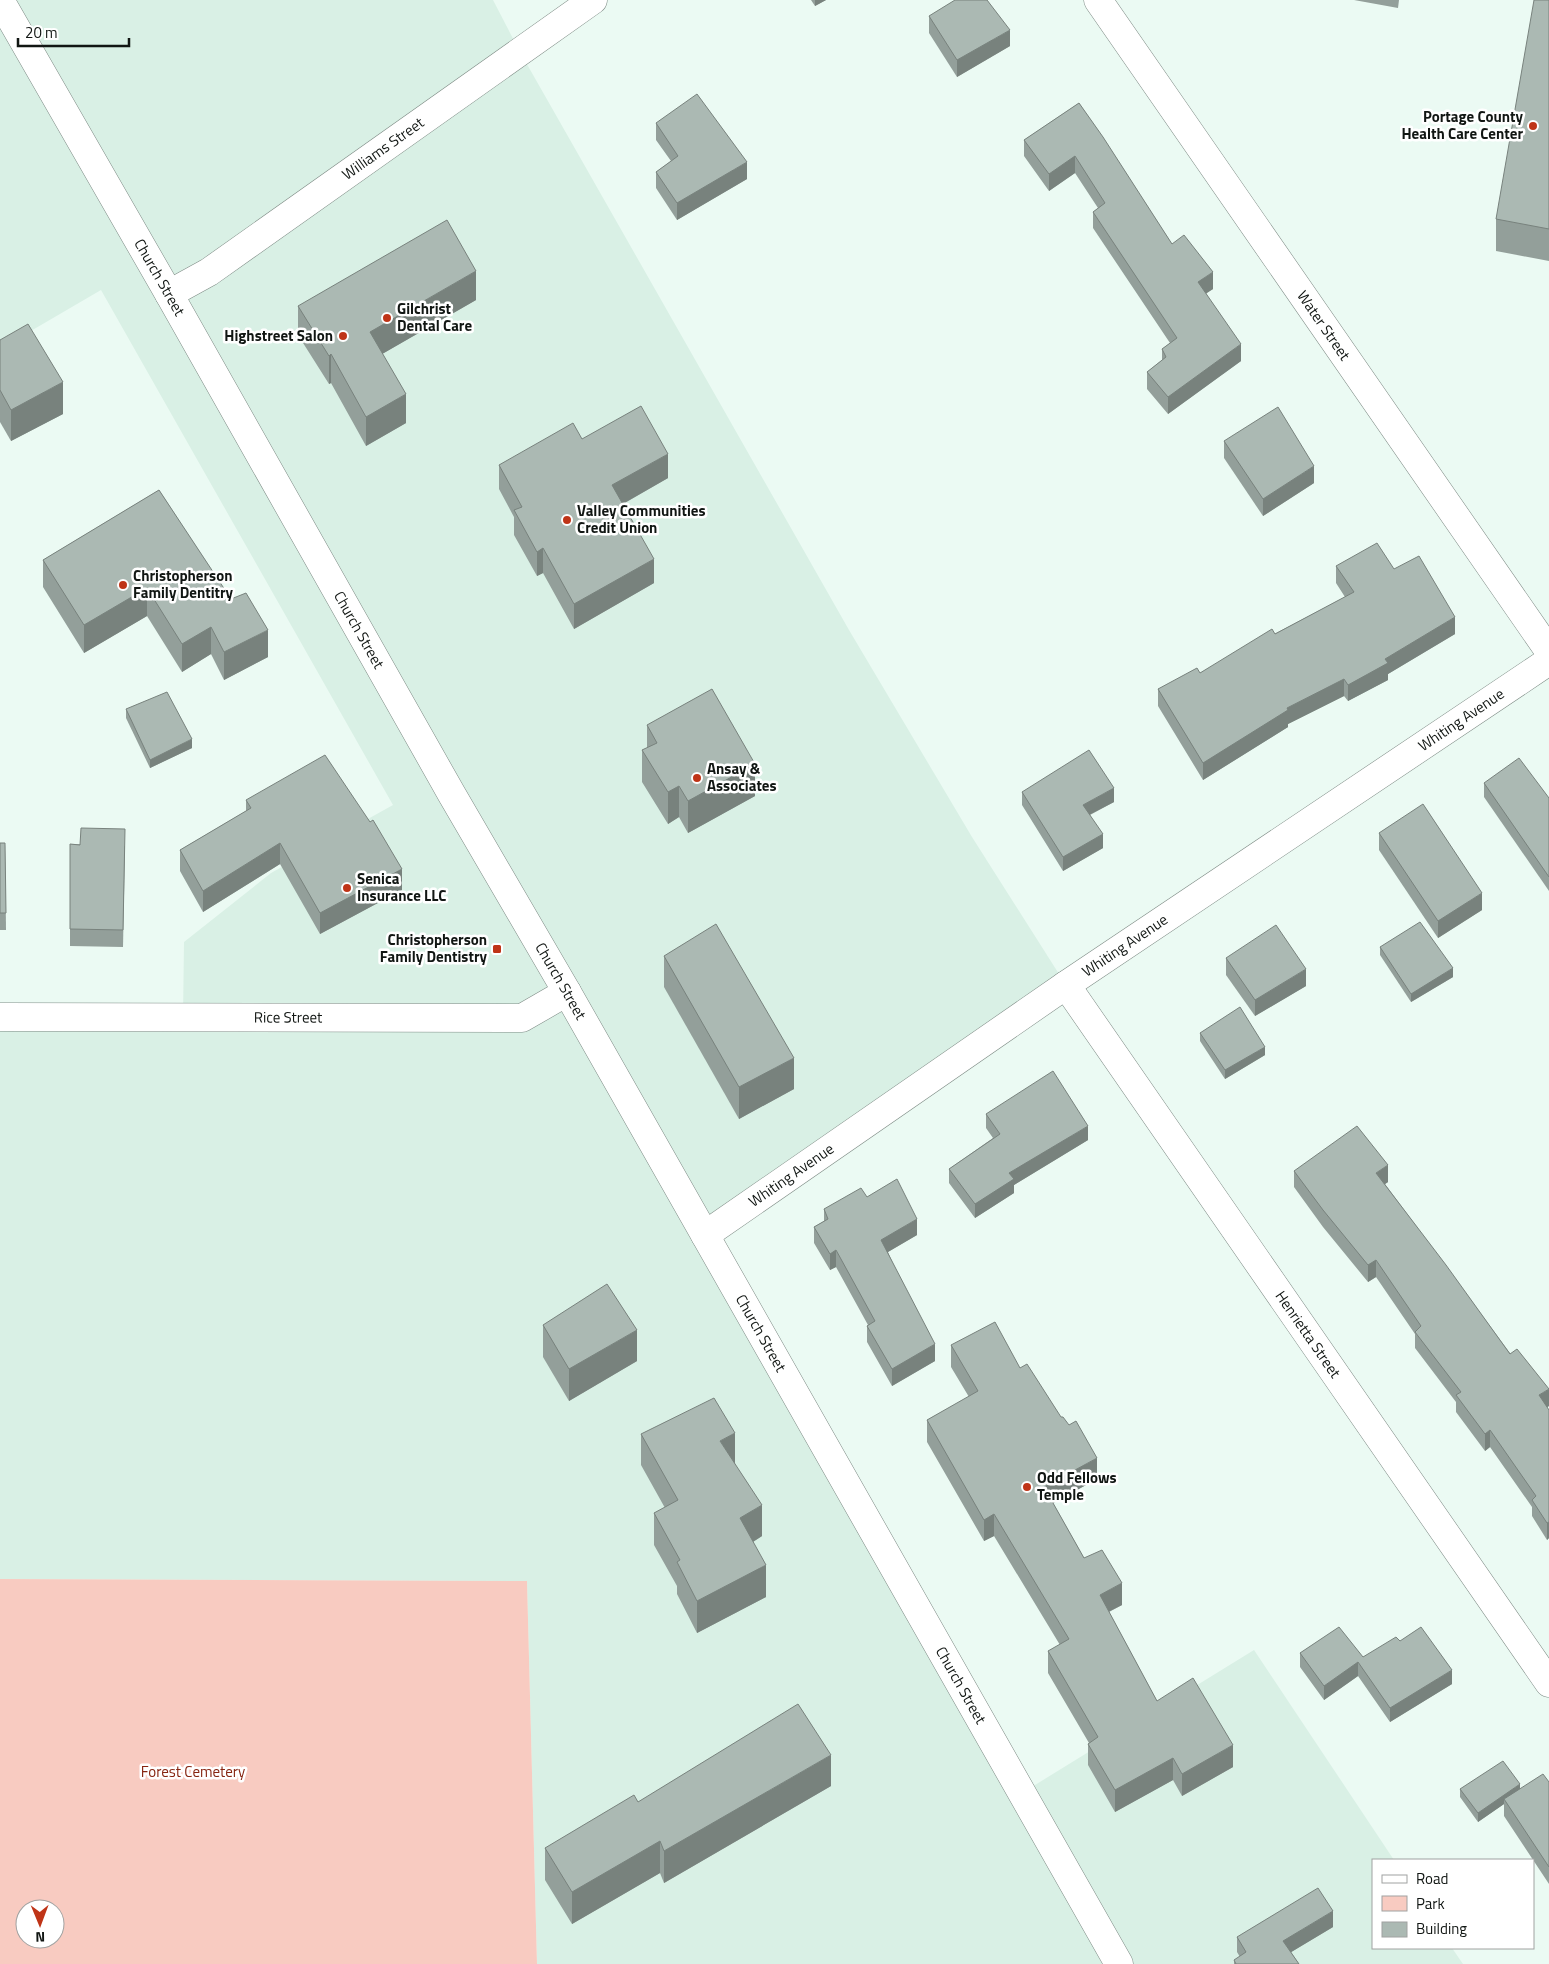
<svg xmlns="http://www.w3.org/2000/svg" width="1549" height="1964" viewBox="0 0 1549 1964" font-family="'Titillium Web',sans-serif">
	<rect width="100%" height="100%" fill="#ebfaf3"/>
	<!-- built -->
	<path fill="#d9f0e5" d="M 0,0 L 493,0 L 520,52 L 849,630 L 972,837 L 1066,985 L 705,1235 L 1022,1793 L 1254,1650 L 1394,1860 L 1373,1860 L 1373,1948 L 1452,1948 L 1463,1964 L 537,1964 L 527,1581 L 0,1579 L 0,1017 L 183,1018 L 184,942 L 271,873 L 393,805 L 101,290 L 0,349 Z"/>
	<!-- green -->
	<path fill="#f8cbc1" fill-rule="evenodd" d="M 0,1579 L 527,1581 L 537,1964 L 0,1964 ZM 25,1909 L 55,1909 L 55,1939 L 25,1939 Z"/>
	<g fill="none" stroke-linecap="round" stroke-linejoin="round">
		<!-- minor casing -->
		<g stroke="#7e8b85" stroke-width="29">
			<g id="minor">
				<path id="s1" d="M 1098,0 L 1549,651"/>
				<path id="s2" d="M 169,294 L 209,272 L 593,0"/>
				<path id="s3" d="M 1066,985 L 1549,1683"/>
				<path id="s4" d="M 0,1017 L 522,1018 L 567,992"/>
				<path id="s5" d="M 705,1235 L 1066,985 L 1549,661"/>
			</g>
		</g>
		<!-- major casing -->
		<g stroke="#7e8b85" stroke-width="29">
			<g id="major">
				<path id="s6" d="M 0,0 L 169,294 L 451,793 L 567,992 L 1119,1964"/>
			</g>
		</g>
		<!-- minor -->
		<use href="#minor" stroke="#fff" stroke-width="28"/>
		<!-- major -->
		<use href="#major" stroke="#fff" stroke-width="28"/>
	</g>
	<!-- wall -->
	<g fill="#939f9a">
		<path d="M 811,0 L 826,0 L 815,6 Z"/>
		<path d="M 1354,0 L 1399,0 L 1398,8 Z"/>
		<path d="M 1549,0 L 1549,261 L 1496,251 L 1496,219 Z"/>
		<path d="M 929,16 L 1010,46 L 957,77 L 929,33 Z"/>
		<path d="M 1079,103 L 1172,244 L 1213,289 L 1206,293 L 1241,361 L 1168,414 L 1147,389 L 1147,372 L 1162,360 L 1162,349 L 1170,343 L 1093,228 L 1093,212 L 1098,208 L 1075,173 L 1049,191 L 1024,156 L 1024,140 Z"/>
		<path d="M 656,123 L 747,179 L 677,220 L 656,188 L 656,172 L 671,161 L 656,140 Z"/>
		<path d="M 476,300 L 382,354 L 406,423 L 366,446 L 331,383 L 329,384 L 298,335 L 298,306 Z"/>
		<path d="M 0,340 L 63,414 L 11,441 L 0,422 Z"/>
		<path d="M 582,439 L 668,478 L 623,504 L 654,583 L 574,629 L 543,573 L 537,576 L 514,535 L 514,517 L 499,489 L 499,465 Z"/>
		<path d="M 1224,441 L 1314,483 L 1263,516 L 1224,458 Z"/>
		<path d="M 159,490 L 268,657 L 224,680 L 211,654 L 182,672 L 147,616 L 84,653 L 43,587 L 43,560 Z"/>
		<path d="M 1336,566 L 1394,569 L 1455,634 L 1388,674 L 1388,680 L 1348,701 L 1344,696 L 1288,724 L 1288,727 L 1203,780 L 1158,706 L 1158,689 L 1200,673 L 1345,597 L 1336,583 Z"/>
		<path d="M 126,709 L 192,748 L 150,768 L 126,718 Z"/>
		<path d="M 647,725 L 755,796 L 688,833 L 679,817 L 668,824 L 642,782 L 642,750 L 647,748 Z"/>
		<path d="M 1484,783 L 1549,798 L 1549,891 L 1484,797 Z"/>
		<path d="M 1022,792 L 1114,802 L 1090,815 L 1103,848 L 1063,871 L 1022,805 Z"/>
		<path d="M 246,800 L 402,890 L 320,934 L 280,864 L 203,912 L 180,871 L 180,850 L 246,811 Z"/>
		<path d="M 1379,833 L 1482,910 L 1438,938 L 1379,850 Z"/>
		<path d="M 0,843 L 5,843 L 6,930 L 0,930 Z"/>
		<path d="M 70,844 L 125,846 L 123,947 L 70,946 Z"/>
		<path d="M 1380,947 L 1453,977 L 1411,1002 L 1380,955 Z"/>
		<path d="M 664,956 L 794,1089 L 739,1119 L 664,987 Z"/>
		<path d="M 1226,958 L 1306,986 L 1255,1016 L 1226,975 Z"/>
		<path d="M 1200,1033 L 1265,1055 L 1225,1079 L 1200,1041 Z"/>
		<path d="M 986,1114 L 1088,1140 L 1014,1185 L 1014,1193 L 975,1218 L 949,1183 L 949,1169 L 993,1138 L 986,1128 Z"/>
		<path d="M 1294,1171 L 1388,1182 L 1385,1184 L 1549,1406 L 1547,1407 L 1549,1410 L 1549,1538 L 1547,1540 L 1532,1516 L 1532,1507 L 1490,1447 L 1485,1451 L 1456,1412 L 1456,1402 L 1415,1348 L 1415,1334 L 1376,1277 L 1368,1282 L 1323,1227 L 1294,1187 Z"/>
		<path d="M 867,1197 L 917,1235 L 888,1252 L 935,1361 L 892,1386 L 867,1342 L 867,1326 L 868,1325 L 836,1267 L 830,1270 L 814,1243 L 814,1227 L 824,1221 L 824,1209 Z"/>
		<path d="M 543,1325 L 637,1361 L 569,1401 L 543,1357 Z"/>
		<path d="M 951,1345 L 1020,1368 L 1097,1479 L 1053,1503 L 1084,1558 L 1122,1605 L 1109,1612 L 1157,1701 L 1233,1767 L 1182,1796 L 1173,1780 L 1115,1812 L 1088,1765 L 1088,1744 L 1089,1743 L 1048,1673 L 1048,1651 L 1060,1645 L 994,1536 L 984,1541 L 927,1442 L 927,1420 L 969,1397 L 951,1367 Z"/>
		<path d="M 641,1434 L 735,1464 L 762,1536 L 753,1542 L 766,1597 L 697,1633 L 677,1594 L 677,1586 L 654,1545 L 654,1513 L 665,1508 L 641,1465 Z"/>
		<path d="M 1300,1653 L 1363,1657 L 1452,1684 L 1390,1722 L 1358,1676 L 1324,1700 L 1300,1667 Z"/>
		<path d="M 1549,1782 L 1549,1884 L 1504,1816 L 1504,1804 L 1478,1822 L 1460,1797 L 1460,1789 L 1520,1789 Z"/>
		<path d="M 831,1786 L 664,1883 L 660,1873 L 572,1924 L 545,1880 L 545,1848 L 638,1802 Z"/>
		<path d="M 1333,1927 L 1291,1952 L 1299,1964 L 1234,1964 L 1234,1960 L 1240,1957 L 1237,1952 L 1237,1937 Z"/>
	</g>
	<!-- shaded-wall -->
	<g fill="#78827d">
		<path d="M 815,0 L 826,0 L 815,6 Z"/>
		<path d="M 1010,30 L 1010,46 L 957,77 L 957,60 Z"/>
		<path d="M 1075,156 L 1075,173 L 1049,191 L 1049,174 Z"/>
		<path d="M 747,162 L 747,179 L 677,220 L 677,203 Z"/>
		<path d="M 476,271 L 476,300 L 370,361 L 370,332 Z"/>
		<path d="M 1213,272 L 1213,289 L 1198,299 L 1198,282 Z"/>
		<path d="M 1241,344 L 1241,361 L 1168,414 L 1168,397 Z"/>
		<path d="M 331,354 L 331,383 L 329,384 L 329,356 Z"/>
		<path d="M 63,382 L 63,414 L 11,441 L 11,410 Z"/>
		<path d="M 406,394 L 406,423 L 366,446 L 366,417 Z"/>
		<path d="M 668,454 L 668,478 L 612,510 L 612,485 Z"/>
		<path d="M 1314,466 L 1314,483 L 1263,516 L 1263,499 Z"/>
		<path d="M 543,548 L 543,573 L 537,576 L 537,552 Z"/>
		<path d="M 654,559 L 654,583 L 574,629 L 574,604 Z"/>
		<path d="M 147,588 L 147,616 L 84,653 L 84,625 Z"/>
		<path d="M 1455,617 L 1455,634 L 1388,674 L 1388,680 L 1348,701 L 1348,685 L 1385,659 Z"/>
		<path d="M 211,627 L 211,654 L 182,672 L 182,644 Z"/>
		<path d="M 268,630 L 268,657 L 224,680 L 224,652 Z"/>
		<path d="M 1344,679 L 1344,696 L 1288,724 L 1288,727 L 1203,780 L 1203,763 L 1287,708 Z"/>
		<path d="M 192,739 L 192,748 L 150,768 L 150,760 Z"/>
		<path d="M 755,764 L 755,796 L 688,833 L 688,801 Z"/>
		<path d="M 679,786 L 679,817 L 668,824 L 668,792 Z"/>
		<path d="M 1114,788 L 1114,802 L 1083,818 L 1083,805 Z"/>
		<path d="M 1103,834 L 1103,848 L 1063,871 L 1063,857 Z"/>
		<path d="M 280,843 L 280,864 L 203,912 L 203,891 Z"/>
		<path d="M 402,869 L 402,890 L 320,934 L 320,913 Z"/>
		<path d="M 1482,893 L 1482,910 L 1438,938 L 1438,921 Z"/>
		<path d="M 1453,968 L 1453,977 L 1411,1002 L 1411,994 Z"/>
		<path d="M 1306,969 L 1306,986 L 1255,1016 L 1255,1000 Z"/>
		<path d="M 1265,1047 L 1265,1055 L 1225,1079 L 1225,1070 Z"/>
		<path d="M 794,1058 L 794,1089 L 739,1119 L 739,1087 Z"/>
		<path d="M 1088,1126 L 1088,1140 L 1014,1185 L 1014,1193 L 975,1218 L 975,1204 L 1009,1173 Z"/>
		<path d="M 1388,1165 L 1388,1182 L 1376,1190 L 1376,1173 Z"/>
		<path d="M 917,1219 L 917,1235 L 881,1256 L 881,1240 Z"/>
		<path d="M 836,1250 L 836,1267 L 830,1270 L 830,1254 Z"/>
		<path d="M 1376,1260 L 1376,1277 L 1368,1282 L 1368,1265 Z"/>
		<path d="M 637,1330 L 637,1361 L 569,1401 L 569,1369 Z"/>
		<path d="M 935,1344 L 935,1361 L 892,1386 L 892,1369 Z"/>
		<path d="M 1549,1389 L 1549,1406 L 1539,1412 L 1539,1395 Z"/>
		<path d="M 1490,1430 L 1490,1447 L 1485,1451 L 1485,1434 Z"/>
		<path d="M 735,1433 L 735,1465 L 720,1441 Z"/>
		<path d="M 1097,1458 L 1097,1479 L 1044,1508 L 1044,1487 Z"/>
		<path d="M 762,1505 L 762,1536 L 740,1550 L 740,1518 Z"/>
		<path d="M 994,1514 L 994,1536 L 984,1541 L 984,1520 Z"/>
		<path d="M 1549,1522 L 1549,1538 L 1547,1540 L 1547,1523 Z"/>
		<path d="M 766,1565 L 766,1597 L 697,1633 L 697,1601 Z"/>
		<path d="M 1122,1583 L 1122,1605 L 1100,1616 L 1100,1595 Z"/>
		<path d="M 1358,1662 L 1358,1676 L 1324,1700 L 1324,1686 Z"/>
		<path d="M 1452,1670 L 1452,1684 L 1390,1722 L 1390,1708 Z"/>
		<path d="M 1233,1745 L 1233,1767 L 1182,1796 L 1182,1774 Z"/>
		<path d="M 831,1755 L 831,1786 L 664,1883 L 664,1851 Z"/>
		<path d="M 1173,1758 L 1173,1780 L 1115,1812 L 1115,1790 Z"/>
		<path d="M 1520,1784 L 1520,1792 L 1504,1799 L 1504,1804 L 1478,1822 L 1478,1813 Z"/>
		<path d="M 660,1841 L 660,1873 L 572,1924 L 572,1892 Z"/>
		<path d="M 1333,1911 L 1333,1927 L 1283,1957 L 1283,1941 Z"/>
	</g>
	<!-- building -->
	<g fill="#abb9b3" stroke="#78827d">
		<path d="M 955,0 L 987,0 L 1010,30 L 957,60 L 929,16 Z"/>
		<path d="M 1534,0 L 1549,0 L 1549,229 L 1496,219 Z"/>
		<path d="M 697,94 L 747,162 L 677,203 L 656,172 L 678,156 L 656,123 Z"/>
		<path d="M 1079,103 L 1103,137 L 1172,244 L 1184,235 L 1213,272 L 1198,282 L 1241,344 L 1168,397 L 1147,372 L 1166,357 L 1162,349 L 1177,338 L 1093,212 L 1105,203 L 1075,156 L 1049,174 L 1024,140 Z"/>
		<path d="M 447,220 L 476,271 L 370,332 L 406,394 L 366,417 L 331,354 L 329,356 L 298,306 Z"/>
		<path d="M 28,324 L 63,382 L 11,410 L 0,390 L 0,340 Z"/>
		<path d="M 641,406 L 668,454 L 612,485 L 654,559 L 574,604 L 543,548 L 537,552 L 514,510 L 522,507 L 499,465 L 573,423 L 582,439 Z"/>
		<path d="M 1278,407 L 1314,466 L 1263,499 L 1224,441 Z"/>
		<path d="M 159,490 L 231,599 L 246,593 L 268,630 L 224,652 L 211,627 L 182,644 L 147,588 L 84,625 L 43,560 Z"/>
		<path d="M 1377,543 L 1394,569 L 1419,556 L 1455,617 L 1385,659 L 1388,663 L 1348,685 L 1344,679 L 1287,708 L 1288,710 L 1203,763 L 1158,689 L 1197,668 L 1200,673 L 1272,629 L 1275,634 L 1354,592 L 1336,566 Z"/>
		<path d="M 712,689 L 755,764 L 688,801 L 679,786 L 668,792 L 642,750 L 657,743 L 647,725 Z"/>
		<path d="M 167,692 L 192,739 L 150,760 L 126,709 Z"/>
		<path d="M 1089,750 L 1114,788 L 1083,805 L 1103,834 L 1063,857 L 1022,792 Z"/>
		<path d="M 325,755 L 370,822 L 373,820 L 402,869 L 320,913 L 280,843 L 203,891 L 180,850 L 251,808 L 246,800 Z"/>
		<path d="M 1519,758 L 1549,798 L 1549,877 L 1484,783 Z"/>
		<path d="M 1423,804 L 1482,893 L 1438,921 L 1379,833 Z"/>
		<path d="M 81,828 L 125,829 L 123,930 L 70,929 L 70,844 L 80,845 Z"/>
		<path d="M 0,843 L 5,843 L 6,913 L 0,913 Z"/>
		<path d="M 1420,922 L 1453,968 L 1411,994 L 1380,947 Z"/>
		<path d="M 716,924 L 794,1058 L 739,1087 L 664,956 Z"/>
		<path d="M 1276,925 L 1306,969 L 1255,1000 L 1226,958 Z"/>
		<path d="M 1240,1007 L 1265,1047 L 1225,1070 L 1200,1033 Z"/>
		<path d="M 1053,1071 L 1088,1126 L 1009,1173 L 1014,1179 L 975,1204 L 949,1169 L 1000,1134 L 986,1114 Z"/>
		<path d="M 1357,1126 L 1388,1165 L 1376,1173 L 1446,1265 L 1510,1354 L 1517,1349 L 1549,1389 L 1539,1395 L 1549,1410 L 1549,1522 L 1547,1523 L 1532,1500 L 1536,1496 L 1490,1430 L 1485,1434 L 1456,1395 L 1461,1392 L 1415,1332 L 1421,1326 L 1376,1260 L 1368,1265 L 1323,1210 L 1294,1171 Z"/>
		<path d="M 897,1179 L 917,1219 L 881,1240 L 935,1344 L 892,1369 L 867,1326 L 875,1321 L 836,1250 L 830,1254 L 814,1227 L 828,1219 L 824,1209 L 861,1188 L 867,1197 Z"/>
		<path d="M 607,1284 L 637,1330 L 569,1369 L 543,1325 Z"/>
		<path d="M 995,1322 L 1020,1368 L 1027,1364 L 1061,1417 L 1063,1417 L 1069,1425 L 1076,1421 L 1097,1458 L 1044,1487 L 1084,1558 L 1102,1550 L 1122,1583 L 1100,1595 L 1157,1701 L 1193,1678 L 1233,1745 L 1182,1774 L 1173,1758 L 1115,1790 L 1088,1744 L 1098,1737 L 1048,1651 L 1069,1639 L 994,1514 L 984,1520 L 927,1420 L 978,1391 L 951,1345 Z"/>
		<path d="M 714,1398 L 735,1433 L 720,1441 L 762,1505 L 740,1518 L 766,1565 L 697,1601 L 677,1562 L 680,1560 L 654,1513 L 678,1500 L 641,1434 Z"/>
		<path d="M 1339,1627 L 1363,1657 L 1396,1637 L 1400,1641 L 1421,1627 L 1452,1670 L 1390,1708 L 1358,1662 L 1324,1686 L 1300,1653 Z"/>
		<path d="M 798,1704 L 831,1755 L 664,1851 L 660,1841 L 572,1892 L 545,1848 L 634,1795 L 638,1802 Z"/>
		<path d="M 1503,1761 L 1520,1784 L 1478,1813 L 1460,1789 Z"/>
		<path d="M 1543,1774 L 1549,1782 L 1549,1867 L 1504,1799 Z"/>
		<path d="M 1318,1888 L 1333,1911 L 1283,1941 L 1299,1964 L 1236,1964 L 1234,1960 L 1246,1952 L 1237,1937 Z"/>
	</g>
	<!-- markers -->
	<g fill="#bf3417" stroke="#fff" stroke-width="2">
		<circle cx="1533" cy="126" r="5"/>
		<circle cx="387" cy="318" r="5"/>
		<circle cx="343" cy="336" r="5"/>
		<circle cx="567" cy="520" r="5"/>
		<circle cx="123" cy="585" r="5"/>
		<circle cx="697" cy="778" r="5"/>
		<circle cx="347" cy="888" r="5"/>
		<rect x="492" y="944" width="10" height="10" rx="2.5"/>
		<circle cx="1027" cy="1487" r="5"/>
	</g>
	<g text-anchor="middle" stroke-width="5" stroke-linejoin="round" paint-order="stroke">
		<!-- poi labels -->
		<g font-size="15" font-weight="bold" fill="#111613" stroke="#fff" text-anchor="start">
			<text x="1523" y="122" text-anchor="end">Portage County<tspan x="1523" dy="17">Health Care Center</tspan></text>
			<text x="397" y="314">Gilchrist<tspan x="397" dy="17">Dental Care</tspan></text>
			<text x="333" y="341" text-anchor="end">Highstreet Salon</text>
			<text x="577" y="516">Valley Communities<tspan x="577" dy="17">Credit Union</tspan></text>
			<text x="133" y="581">Christopherson<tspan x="133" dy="17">Family Dentitry</tspan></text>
			<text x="707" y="774">Ansay &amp;<tspan x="707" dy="17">Associates</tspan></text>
			<text x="357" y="884">Senica<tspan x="357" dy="17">Insurance LLC</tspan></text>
			<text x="487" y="945" text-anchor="end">Christopherson<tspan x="487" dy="17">Family Dentistry</tspan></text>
			<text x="1037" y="1483">Odd Fellows<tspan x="1037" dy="17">Temple</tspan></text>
		</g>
		<!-- street labels -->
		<g font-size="15" fill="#111613" stroke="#fff">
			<text dy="5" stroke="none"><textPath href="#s2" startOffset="259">Williams Street</textPath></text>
			<text dy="5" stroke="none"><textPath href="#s6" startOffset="320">Church Street</textPath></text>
			<text dy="5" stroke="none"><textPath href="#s1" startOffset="396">Water Street</textPath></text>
			<text dy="5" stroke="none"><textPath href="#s6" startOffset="725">Church Street</textPath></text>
			<text dy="5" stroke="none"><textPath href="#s5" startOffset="915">Whiting Avenue</textPath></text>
			<text dy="5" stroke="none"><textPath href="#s5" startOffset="510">Whiting Avenue</textPath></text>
			<text dy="5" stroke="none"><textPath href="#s6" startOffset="1130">Church Street</textPath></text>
			<text dy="5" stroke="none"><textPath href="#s4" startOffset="288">Rice Street</textPath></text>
			<text dy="5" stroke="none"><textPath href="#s5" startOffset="105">Whiting Avenue</textPath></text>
			<text dy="5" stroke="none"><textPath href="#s6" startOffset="1535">Church Street</textPath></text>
			<text dy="5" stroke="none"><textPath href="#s3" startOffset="425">Henrietta Street</textPath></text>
			<text dy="5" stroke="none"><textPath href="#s6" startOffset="1940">Church Street</textPath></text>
		</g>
		<!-- park labels -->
		<g font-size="15" fill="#862410" stroke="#fff">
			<text x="193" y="1777">Forest Cemetery</text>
		</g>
	</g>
	<!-- legend -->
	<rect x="1372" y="1859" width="162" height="90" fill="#ffffff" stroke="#a0a2a1"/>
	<rect x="1382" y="1875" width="25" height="8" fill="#ffffff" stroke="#a0a2a1"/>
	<text x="1416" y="1884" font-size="15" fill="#111613">Road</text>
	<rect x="1382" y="1896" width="25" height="15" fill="#f8cbc1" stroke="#a0a2a1"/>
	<text x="1416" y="1909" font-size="15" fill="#111613">Park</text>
	<rect x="1382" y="1922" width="25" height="15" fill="#abb9b3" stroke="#a0a2a1"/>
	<text x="1416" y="1934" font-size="15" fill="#111613">Building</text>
	<!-- north arrow -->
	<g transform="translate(40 1924) rotate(179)"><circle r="24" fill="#ffffff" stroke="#a0a2a1"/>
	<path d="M0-4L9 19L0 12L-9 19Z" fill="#bf3417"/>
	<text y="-8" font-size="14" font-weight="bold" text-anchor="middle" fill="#111613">N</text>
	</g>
	<!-- scale -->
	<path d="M18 38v8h111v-8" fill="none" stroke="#111613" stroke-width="2.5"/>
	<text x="25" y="38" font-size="15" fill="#111613" stroke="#ffffff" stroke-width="4" paint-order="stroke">20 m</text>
</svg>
